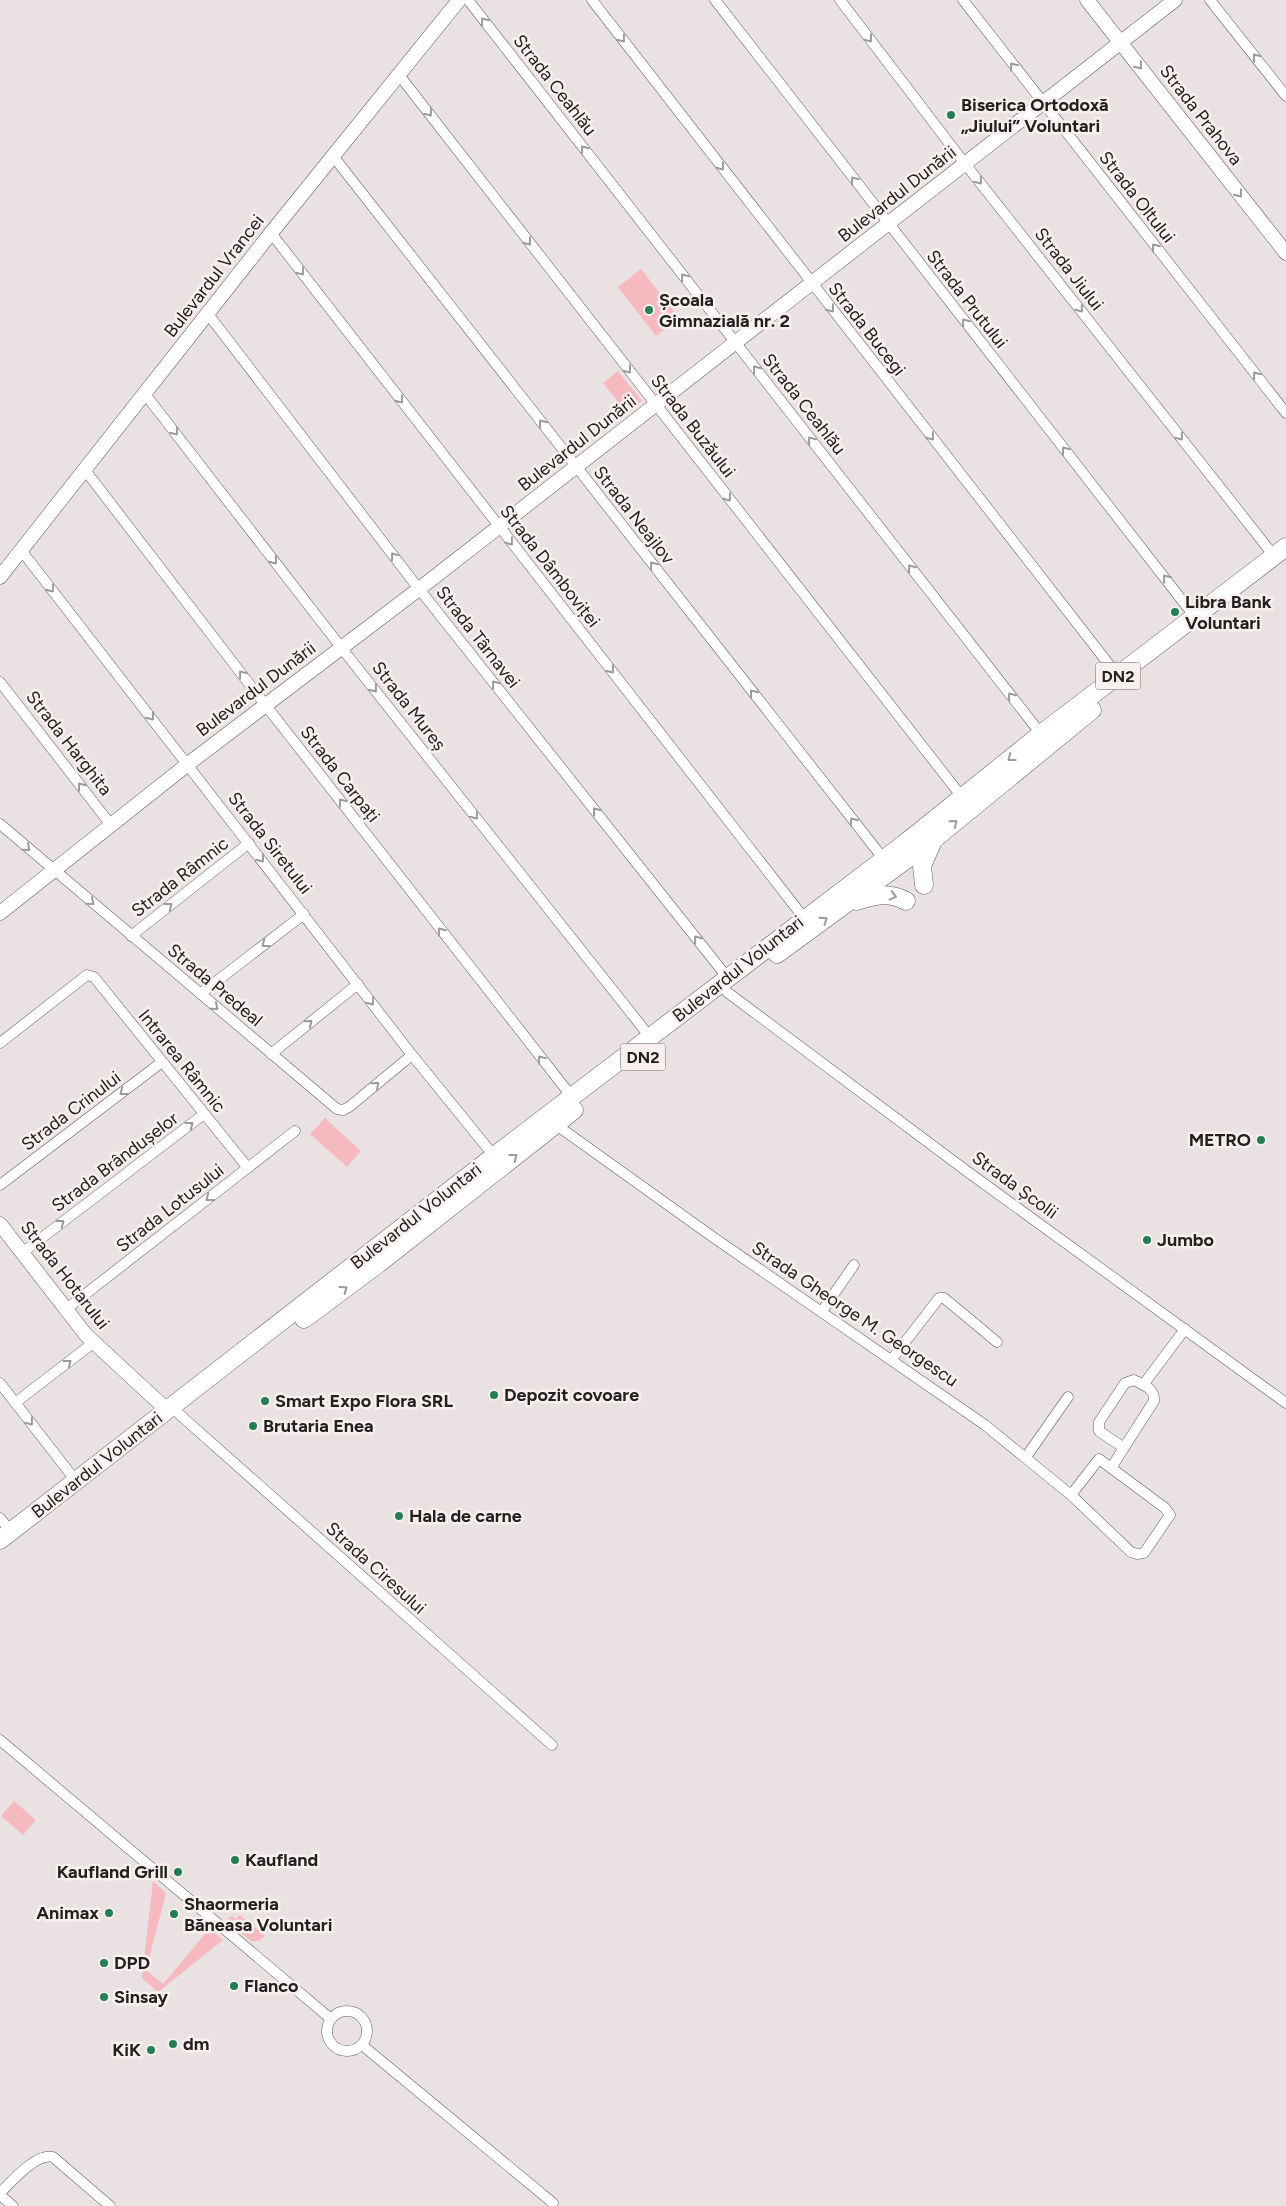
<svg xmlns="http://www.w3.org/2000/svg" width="1286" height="2206" viewBox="0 0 1286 2206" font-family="Figtree,sans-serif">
	<rect width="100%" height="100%" fill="#eae1e2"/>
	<!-- green -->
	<g fill="#f7b9c0">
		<path d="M 641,269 L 679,318 L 656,336 L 618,287 Z"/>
		<path d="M 618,371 L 642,401 L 627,413 L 603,383 Z"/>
		<path d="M 325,1118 L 361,1151 L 347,1167 L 310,1134 Z"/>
		<path d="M 14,1801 L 36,1820 L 23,1835 L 1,1816 Z"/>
		<path d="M 153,1881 L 166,1893 L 146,1970 L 163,1984 L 210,1928 L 223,1940 L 158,1992 L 142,1978 Z"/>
		<path d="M 240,1915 L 265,1936 L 259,1941 L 251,1941 L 226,1921 L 231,1916 L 236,1919 Z"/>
	</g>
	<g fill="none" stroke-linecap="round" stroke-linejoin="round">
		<!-- minor casing -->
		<g stroke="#635c5c" stroke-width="11">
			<g id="minor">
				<path d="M 468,0 L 1041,734"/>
				<path d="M 592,0 L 1118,676"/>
				<path d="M 715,0 L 1195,617"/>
				<path d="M 840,0 L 959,156 L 1274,556"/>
				<path d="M 963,0 L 1286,413"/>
				<path d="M 1210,0 L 1286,96"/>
				<path d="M 399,75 L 962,797"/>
				<path d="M 333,156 L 886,862"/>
				<path d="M 271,233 L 804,918"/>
				<path d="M 208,314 L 412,580 L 727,977"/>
				<path d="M 145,394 L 347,655 L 650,1037"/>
				<path d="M 85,470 L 260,698 L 572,1097"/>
				<path d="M 21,550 L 412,1055 L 494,1156"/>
				<path d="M 0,682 L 111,825"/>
				<path d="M 0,824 L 337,1109 L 343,1110 L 349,1107 L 412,1055"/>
				<path d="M 131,936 L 249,843"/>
				<path d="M 727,992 L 968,1172 L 1286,1403"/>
				<path d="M 200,994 L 304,914"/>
				<path d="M 0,1043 L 87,975 L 94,977 L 248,1168"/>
				<path d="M 271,1054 L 358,984"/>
				<path d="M 555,1124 L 710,1235 L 985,1425 L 1071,1495 L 1131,1552 L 1137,1554 L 1144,1553 L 1170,1515 L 1165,1508 L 1099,1459 L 1071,1495"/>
				<path d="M 0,1185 L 162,1062"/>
				<path d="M 22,1253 L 204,1114"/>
				<path d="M 65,1310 L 295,1131"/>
				<path d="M 822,1311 L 854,1265"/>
				<path d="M 892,1359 L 939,1298 L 944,1298 L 997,1342"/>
				<path d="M 1146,1381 L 1185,1329"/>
				<path d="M 0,1383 L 76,1481"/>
				<path d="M 15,1403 L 93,1343"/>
				<path d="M 179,1414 L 552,1745"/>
				<path d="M 1026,1457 L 1068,1397"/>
				<path d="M 1111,1468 L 1154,1401 C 1155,1388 1143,1385 1134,1380 L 1125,1383 L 1099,1422 L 1099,1431 L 1124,1448"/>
				<path d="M 0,1518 L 11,1532"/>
				<path d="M 0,1740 L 331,2019"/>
				<circle cx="347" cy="2031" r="20"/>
				<path d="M 362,2045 L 553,2203"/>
				<path d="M 0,2193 C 12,2181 36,2153 53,2157 L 110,2206"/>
				<path d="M 0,2195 L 13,2206"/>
			</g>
		</g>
		<!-- tertiary casing -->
		<g stroke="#635c5c" stroke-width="15">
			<g id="tertiary">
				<path d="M 1087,0 L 1286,253"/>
				<path d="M 0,577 L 271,233 L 459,0"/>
				<path d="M 0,913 L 188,764 L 419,589 L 1175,0"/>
				<path d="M 0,1224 L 86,1335 L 167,1410"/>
			</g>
		</g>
		<!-- trunk casing -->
		<g stroke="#635c5c" stroke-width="19">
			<g id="trunk">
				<path d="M 924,885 L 922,866 L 932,843"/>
				<path d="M 857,901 C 876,895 889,892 906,901"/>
				<path d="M 777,954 L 933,840 L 1092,710"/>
				<path d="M 304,1319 L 378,1264 L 574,1110"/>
				<path d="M 0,1540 L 494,1156 L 904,844 L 1041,734 L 1286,547"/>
			</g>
		</g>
		<!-- minor -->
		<use href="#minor" stroke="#fff" stroke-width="10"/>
		<!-- tertiary -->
		<use href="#tertiary" stroke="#fff" stroke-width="14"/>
		<!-- trunk -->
		<use href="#trunk" stroke="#fff" stroke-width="18"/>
	</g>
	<!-- one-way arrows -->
	<defs><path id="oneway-chevron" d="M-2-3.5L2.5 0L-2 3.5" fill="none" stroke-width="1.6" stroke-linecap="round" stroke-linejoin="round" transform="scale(1.25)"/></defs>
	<g stroke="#9c9b9b">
		<use href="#oneway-chevron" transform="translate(484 21) rotate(-128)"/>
		<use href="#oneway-chevron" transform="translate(622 39) rotate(52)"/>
		<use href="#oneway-chevron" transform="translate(869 39) rotate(53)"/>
		<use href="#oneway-chevron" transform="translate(1256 57) rotate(-128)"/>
		<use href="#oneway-chevron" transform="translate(1013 66) rotate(-128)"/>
		<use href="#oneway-chevron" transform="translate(1139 66) rotate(52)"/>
		<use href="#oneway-chevron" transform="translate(429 113) rotate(52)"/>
		<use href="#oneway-chevron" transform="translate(584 149) rotate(-128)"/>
		<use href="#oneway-chevron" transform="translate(721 167) rotate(52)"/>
		<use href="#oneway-chevron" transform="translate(854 180) rotate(-128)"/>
		<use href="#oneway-chevron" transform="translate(979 181) rotate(52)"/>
		<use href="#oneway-chevron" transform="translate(1239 194) rotate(52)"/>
		<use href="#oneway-chevron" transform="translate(528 242) rotate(52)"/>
		<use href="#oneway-chevron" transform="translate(1155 247) rotate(-128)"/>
		<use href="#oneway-chevron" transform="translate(301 272) rotate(52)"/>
		<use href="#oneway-chevron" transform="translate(684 277) rotate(-128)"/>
		<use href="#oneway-chevron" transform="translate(831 309) rotate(52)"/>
		<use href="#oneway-chevron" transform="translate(1080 309) rotate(52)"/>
		<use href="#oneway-chevron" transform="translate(965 322) rotate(-128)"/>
		<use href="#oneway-chevron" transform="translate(756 369) rotate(-128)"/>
		<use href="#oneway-chevron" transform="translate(628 370) rotate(52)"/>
		<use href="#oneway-chevron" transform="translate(1256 375) rotate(-128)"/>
		<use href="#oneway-chevron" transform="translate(400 400) rotate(52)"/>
		<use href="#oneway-chevron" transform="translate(542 423) rotate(-128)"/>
		<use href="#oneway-chevron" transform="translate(175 432) rotate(52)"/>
		<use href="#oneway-chevron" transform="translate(931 437) rotate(52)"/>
		<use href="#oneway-chevron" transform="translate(1180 437) rotate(52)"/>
		<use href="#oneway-chevron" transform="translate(811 440) rotate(-128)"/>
		<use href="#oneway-chevron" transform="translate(1065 450) rotate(-128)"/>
		<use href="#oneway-chevron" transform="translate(728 498) rotate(52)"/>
		<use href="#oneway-chevron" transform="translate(510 542) rotate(52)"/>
		<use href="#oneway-chevron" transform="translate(394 556) rotate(-127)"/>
		<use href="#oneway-chevron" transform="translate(274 561) rotate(52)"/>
		<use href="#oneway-chevron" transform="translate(653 565) rotate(-128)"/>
		<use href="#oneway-chevron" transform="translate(911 568) rotate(-128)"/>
		<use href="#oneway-chevron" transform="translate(1166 578) rotate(-128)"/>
		<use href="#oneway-chevron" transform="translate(51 589) rotate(52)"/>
		<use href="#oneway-chevron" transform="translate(611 670) rotate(52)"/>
		<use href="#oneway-chevron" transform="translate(242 674) rotate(-128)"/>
		<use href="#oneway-chevron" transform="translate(495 684) rotate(-128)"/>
		<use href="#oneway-chevron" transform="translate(374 689) rotate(52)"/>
		<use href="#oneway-chevron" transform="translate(753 693) rotate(-128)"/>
		<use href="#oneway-chevron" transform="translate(1011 696) rotate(-128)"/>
		<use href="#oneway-chevron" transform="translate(151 717) rotate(52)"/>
		<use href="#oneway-chevron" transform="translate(1011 758) rotate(142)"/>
		<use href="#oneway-chevron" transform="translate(81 786) rotate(-128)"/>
		<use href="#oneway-chevron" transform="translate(342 802) rotate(-128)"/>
		<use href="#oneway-chevron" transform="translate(596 811) rotate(-128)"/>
		<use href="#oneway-chevron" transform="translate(475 816) rotate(52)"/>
		<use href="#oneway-chevron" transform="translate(853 821) rotate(-128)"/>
		<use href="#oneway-chevron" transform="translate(954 823) rotate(-39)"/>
		<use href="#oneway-chevron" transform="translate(27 848) rotate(41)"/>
		<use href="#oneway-chevron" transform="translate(261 859) rotate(52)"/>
		<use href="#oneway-chevron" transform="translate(893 896) rotate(15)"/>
		<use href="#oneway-chevron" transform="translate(91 902) rotate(40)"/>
		<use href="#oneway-chevron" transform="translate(169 906) rotate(-38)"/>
		<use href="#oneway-chevron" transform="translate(824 920) rotate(-35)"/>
		<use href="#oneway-chevron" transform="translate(441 931) rotate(-128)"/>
		<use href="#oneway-chevron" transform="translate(697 939) rotate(-128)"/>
		<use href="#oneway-chevron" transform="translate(265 944) rotate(143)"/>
		<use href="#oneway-chevron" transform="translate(371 1002) rotate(53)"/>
		<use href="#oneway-chevron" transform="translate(215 1007) rotate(40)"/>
		<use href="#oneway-chevron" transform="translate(309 1023) rotate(-39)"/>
		<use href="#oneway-chevron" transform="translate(541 1059) rotate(-128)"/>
		<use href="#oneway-chevron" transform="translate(376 1085) rotate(-39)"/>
		<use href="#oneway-chevron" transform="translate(123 1092) rotate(143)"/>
		<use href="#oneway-chevron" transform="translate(190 1125) rotate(-37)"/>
		<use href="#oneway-chevron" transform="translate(514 1157) rotate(-38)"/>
		<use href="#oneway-chevron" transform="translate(209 1198) rotate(142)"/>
		<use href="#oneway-chevron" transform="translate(61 1223) rotate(-37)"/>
		<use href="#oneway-chevron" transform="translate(344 1289) rotate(-36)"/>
		<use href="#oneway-chevron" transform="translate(68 1363) rotate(-38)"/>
		<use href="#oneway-chevron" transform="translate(30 1422) rotate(52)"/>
	</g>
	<!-- markers -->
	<g fill="#237e53" stroke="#f8efef" stroke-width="2">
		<circle cx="951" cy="115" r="5"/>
		<circle cx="649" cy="310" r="5"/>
		<circle cx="1175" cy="612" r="5"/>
		<circle cx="1261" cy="1140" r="5"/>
		<circle cx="1147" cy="1240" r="5"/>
		<circle cx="494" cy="1395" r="5"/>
		<circle cx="265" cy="1401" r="5"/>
		<circle cx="253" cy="1426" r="5"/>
		<circle cx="399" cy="1516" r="5"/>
		<circle cx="235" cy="1860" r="5"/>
		<circle cx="178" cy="1872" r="5"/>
		<circle cx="109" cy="1913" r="5"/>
		<circle cx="174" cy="1914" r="5"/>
		<circle cx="104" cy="1963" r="5"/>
		<circle cx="234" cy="1986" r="5"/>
		<circle cx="104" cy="1997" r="5"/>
		<circle cx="173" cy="2044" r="5"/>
		<circle cx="151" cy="2050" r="5"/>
	</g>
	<g text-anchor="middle" stroke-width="5" stroke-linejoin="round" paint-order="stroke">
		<!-- shield labels -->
		<g fill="#f8efef" stroke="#635e5e" stroke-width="1">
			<rect x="1095.5" y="662.5" width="45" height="27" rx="4"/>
			<rect x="620.5" y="1043.5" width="45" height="27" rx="4"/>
		</g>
		<g font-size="16" font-weight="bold" fill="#232020">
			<text x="1118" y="682">DN2</text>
			<text x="643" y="1063">DN2</text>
		</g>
		<!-- street labels -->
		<g font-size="18" fill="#232020" stroke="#f8efef">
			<text transform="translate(555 85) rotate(52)" y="6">Strada Ceahlău</text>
			<text transform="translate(1201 115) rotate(52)" y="6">Strada Prahova</text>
			<text transform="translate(897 194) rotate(-38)" y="6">Bulevardul Dunării</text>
			<text transform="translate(1137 197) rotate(52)" y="6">Strada Oltului</text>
			<text transform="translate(1069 269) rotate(52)" y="6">Strada Jiului</text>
			<text transform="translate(214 276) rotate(-52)" y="6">Bulevardul Vrancei</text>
			<text transform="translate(967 299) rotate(52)" y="6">Strada Prutului</text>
			<text transform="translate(867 329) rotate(52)" y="6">Strada Bucegi</text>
			<text transform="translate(804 404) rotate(52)" y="6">Strada Ceahlău</text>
			<text transform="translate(693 426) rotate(52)" y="6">Strada Buzăului</text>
			<text transform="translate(577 443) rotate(-38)" y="6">Bulevardul Dunării</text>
			<text transform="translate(634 515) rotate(52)" y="6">Strada Neajlov</text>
			<text transform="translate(550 566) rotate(52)" y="6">Strada Dâmboviței</text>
			<text transform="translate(478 637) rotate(52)" y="6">Strada Târnavei</text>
			<text transform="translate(256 689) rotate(-37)" y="6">Bulevardul Dunării</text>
			<text transform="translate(409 706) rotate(52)" y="6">Strada Mureș</text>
			<text transform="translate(69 743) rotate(52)" y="6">Strada Harghita</text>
			<text transform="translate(340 774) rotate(52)" y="6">Strada Carpați</text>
			<text transform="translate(270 843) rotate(52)" y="6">Strada Siretului</text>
			<text transform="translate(180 877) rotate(-38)" y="6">Strada Râmnic</text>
			<text transform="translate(738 969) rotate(-38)" y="6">Bulevardul Voluntari</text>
			<text transform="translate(215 985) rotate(40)" y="6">Strada Predeal</text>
			<text transform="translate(182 1061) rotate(51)" y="6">Intrarea Râmnic</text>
			<text transform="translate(71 1111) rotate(-37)" y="6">Strada Crinului</text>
			<text transform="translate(115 1162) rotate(-37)" y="6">Strada Brândușelor</text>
			<text transform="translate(1015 1185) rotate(36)" y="6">Strada Școlii</text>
			<text transform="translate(170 1208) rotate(-38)" y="6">Strada Lotusului</text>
			<text transform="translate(416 1216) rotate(-38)" y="6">Bulevardul Voluntari</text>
			<text transform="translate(65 1275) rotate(52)" y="6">Strada Hotarului</text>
			<text transform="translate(855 1314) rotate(34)" y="6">Strada Gheorge M. Georgescu</text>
			<text transform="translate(97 1465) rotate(-38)" y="6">Bulevardul Voluntari</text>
			<text transform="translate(376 1568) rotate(42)" y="6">Strada Ciresului</text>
		</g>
		<!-- poi labels -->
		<g font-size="18" font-weight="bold" fill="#232020" stroke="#f8efef" text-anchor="start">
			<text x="961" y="111">Biserica Ortodoxă<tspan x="961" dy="21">„Jiului” Voluntari</tspan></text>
			<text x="659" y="306">Școala<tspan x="659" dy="21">Gimnazială nr. 2</tspan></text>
			<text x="1185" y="608">Libra Bank<tspan x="1185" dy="21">Voluntari</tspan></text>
			<text x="1251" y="1146" text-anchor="end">METRO</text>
			<text x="1157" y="1246">Jumbo</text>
			<text x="504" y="1401">Depozit covoare</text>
			<text x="275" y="1407">Smart Expo Flora SRL</text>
			<text x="263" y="1432">Brutaria Enea</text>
			<text x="409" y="1522">Hala de carne</text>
			<text x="245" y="1866">Kaufland</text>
			<text x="168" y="1878" text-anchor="end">Kaufland Grill</text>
			<text x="184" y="1910">Shaormeria<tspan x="184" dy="21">Băneasa Voluntari</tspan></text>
			<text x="99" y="1919" text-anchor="end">Animax</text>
			<text x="114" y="1969">DPD</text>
			<text x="244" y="1992">Flanco</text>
			<text x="114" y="2003">Sinsay</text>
			<text x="183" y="2050">dm</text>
			<text x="141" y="2056" text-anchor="end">KiK</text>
		</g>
	</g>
</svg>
